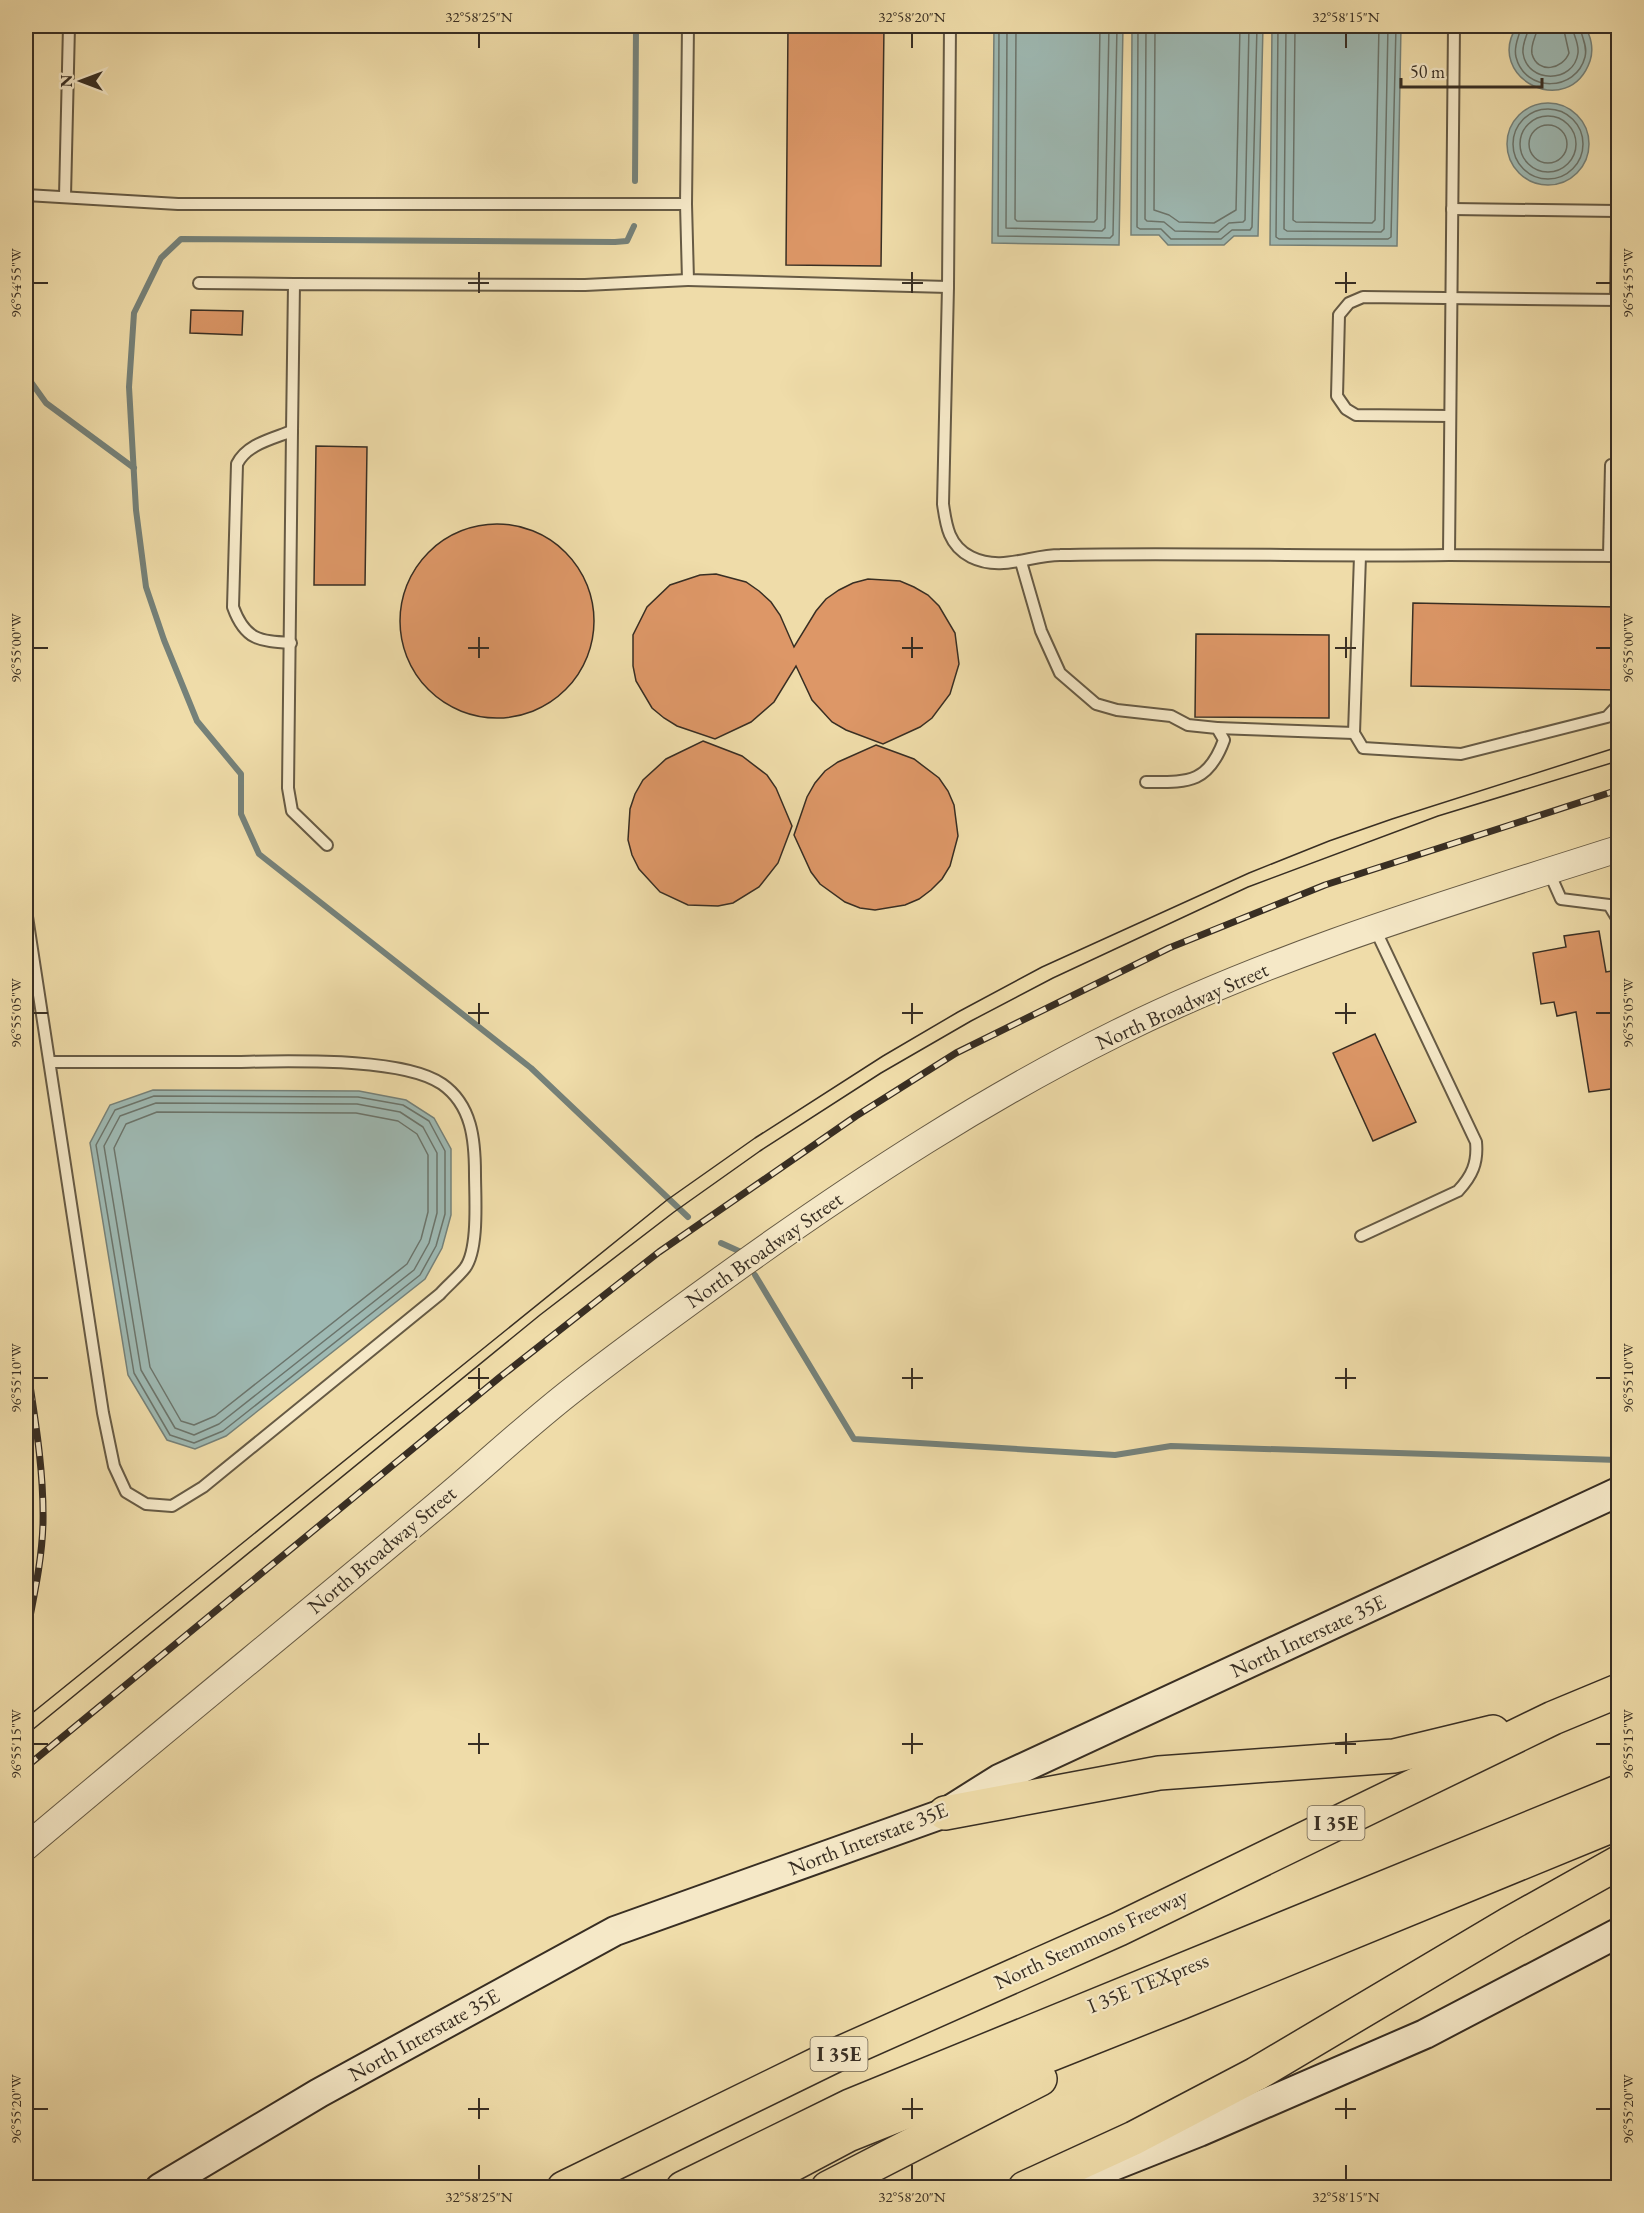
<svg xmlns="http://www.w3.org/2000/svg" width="1644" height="2213" viewBox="0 0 1644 2213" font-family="'EB Garamond',serif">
	<rect width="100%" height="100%" fill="#efdca9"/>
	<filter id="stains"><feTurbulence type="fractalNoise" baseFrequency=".00333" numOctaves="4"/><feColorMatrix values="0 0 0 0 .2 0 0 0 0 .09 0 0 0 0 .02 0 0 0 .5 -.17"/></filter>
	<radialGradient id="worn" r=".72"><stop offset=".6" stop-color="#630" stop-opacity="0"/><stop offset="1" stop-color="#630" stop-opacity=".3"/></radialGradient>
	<!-- water -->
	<g fill="#9eb9b3" stroke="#758179" stroke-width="1.5">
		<path d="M 994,26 L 1123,26 L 1119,245 L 992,243 Z"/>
		<path d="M 1132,26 L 1263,26 L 1258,236 L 1234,236 L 1224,245 L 1168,245 L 1159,235 L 1131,235 Z"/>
		<path d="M 1272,26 L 1401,26 L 1397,246 L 1270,245 Z"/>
		<path d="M 1517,26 L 1584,26 C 1591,35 1594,49 1590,61 C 1569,121 1483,78 1517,26 Z"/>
		<circle cx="1548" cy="144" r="41"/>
		<path d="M 153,1090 L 359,1091 L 406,1100 L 434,1118 L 451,1149 L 451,1215 L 442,1248 L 425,1279 L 226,1436 L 195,1449 L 167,1440 L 128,1375 L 90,1143 L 110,1105 Z"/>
	</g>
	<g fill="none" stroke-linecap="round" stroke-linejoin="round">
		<!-- shore -->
		<g stroke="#6b746b" stroke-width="1.5">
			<path d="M 999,26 L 998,236 L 1110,238 L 1113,235 L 1117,26"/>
			<path d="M 1007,26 L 1006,228 L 1102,231 L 1105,228 L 1109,26"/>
			<path d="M 1016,26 L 1015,219 L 1017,221 L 1094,222 L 1097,219 L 1100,26"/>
			<path d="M 1138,26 L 1137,227 L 1140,229 L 1161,229 L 1171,239 L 1221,239 L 1232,230 L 1250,230 L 1252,227 L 1257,26"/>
			<path d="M 1146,26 L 1145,219 L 1147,221 L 1164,222 L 1175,231 L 1218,232 L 1229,223 L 1243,222 L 1245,220 L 1249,26"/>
			<path d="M 1155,26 L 1154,210 L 1169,215 L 1179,222 L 1214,223 L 1236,210 L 1240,26"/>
			<path d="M 1278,26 L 1276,237 L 1279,239 L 1388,239 L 1391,237 L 1396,26"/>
			<path d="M 1286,26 L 1284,229 L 1287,231 L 1381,232 L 1384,229 L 1388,26"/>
			<path d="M 1295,26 L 1293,220 L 1296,222 L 1372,223 L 1375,220 L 1379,26"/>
			<path d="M 1521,26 C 1520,36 1513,45 1516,57 C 1525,93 1576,92 1585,57 C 1588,45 1581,37 1580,26"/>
			<path d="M 1529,26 C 1528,35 1522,42 1523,53 C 1527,84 1574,84 1578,53 C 1579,42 1573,35 1572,26"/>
			<path d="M 1538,26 C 1537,35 1530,44 1532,54 C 1538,75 1563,69 1569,53 L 1563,26"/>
			<circle cx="1548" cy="144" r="35"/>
			<circle cx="1548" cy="144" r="28"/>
			<circle cx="1548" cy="144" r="19"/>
			<path d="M 154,1096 L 358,1097 L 403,1105 L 429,1121 L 445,1151 L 445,1214 L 436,1246 L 420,1275 L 223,1431 L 194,1443 L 170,1435 L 134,1373 L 96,1145 L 115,1110 Z"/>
			<path d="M 156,1103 L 357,1104 L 400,1112 L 423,1127 L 437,1153 L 437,1213 L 429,1243 L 414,1270 L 219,1424 L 194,1435 L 175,1428 L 141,1370 L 104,1146 L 120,1116 Z"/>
			<path d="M 157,1112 L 356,1113 L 398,1121 L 417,1134 L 428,1155 L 428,1212 L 421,1239 L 407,1264 L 215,1416 L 194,1425 L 181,1421 L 150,1367 L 114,1148 L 126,1124 Z"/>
		</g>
		<!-- stream -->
		<g stroke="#758179" stroke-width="6">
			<path d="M 635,181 L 636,26"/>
			<path d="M 634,226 L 627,241 L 615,242 L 181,239 L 161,258 L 134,313 L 129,387 L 136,510 L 146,587 L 164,640 L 197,721 L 241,774 L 241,814 L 259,854 L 531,1068 L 688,1217"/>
			<path d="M 26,375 L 46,403 L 134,468"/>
			<path d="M 721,1243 L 741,1252"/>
			<path d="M 755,1275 L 854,1439 L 1115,1455 L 1171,1446 L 1618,1460"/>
		</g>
	</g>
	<!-- building -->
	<g fill="#dd9767" stroke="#382e23" stroke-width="1.5">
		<path d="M 788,26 L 884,26 L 881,266 L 786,265 Z"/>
		<path d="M 191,310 L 243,311 L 242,335 L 190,333 Z"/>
		<path d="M 316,446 L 367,447 L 365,585 L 314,585 Z"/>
		<circle cx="497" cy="621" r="97"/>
		<path d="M 716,574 L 746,582 L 759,591 L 771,602 L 780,615 L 794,647 L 816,611 L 826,599 L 839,590 L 853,583 L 868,579 L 900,581 L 914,587 L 928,595 L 939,606 L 955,633 L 959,664 L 950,694 L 932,718 L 920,727 L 883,744 L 846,730 L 832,722 L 812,700 L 796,666 L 774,702 L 751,722 L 715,739 L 677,726 L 664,718 L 652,708 L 636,681 L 633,666 L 633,635 L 647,607 L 670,585 L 700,575 Z"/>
		<path d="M 1413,603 L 1617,607 L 1616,690 L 1411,686 Z"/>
		<path d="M 1196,634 L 1329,635 L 1329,718 L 1195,717 Z"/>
		<path d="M 703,741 L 742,756 L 767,775 L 776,788 L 792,826 L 778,863 L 759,887 L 733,903 L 718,906 L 688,905 L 660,892 L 639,869 L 632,855 L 628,840 L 630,809 L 635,794 L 643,780 L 666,759 Z"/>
		<path d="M 876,745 L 914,759 L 939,778 L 948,791 L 954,805 L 958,836 L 950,866 L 942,879 L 931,890 L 919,899 L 905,905 L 875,910 L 860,908 L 845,902 L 820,884 L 811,872 L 794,835 L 807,797 L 815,783 L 825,771 L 838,762 Z"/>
		<path d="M 1599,931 L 1606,972 L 1618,970 L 1618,1088 L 1589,1092 L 1576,1012 L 1557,1016 L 1554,1002 L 1541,1004 L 1533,953 L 1566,947 L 1564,936 Z"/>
		<path d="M 1375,1034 L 1416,1122 L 1373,1141 L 1333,1053 Z"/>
	</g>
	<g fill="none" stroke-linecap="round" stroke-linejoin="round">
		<!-- service casing -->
		<g stroke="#665a44" stroke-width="14">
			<g id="service">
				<path d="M 688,26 L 686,204 L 688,280 L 948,287 L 950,26"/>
				<path d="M 1454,26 L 1449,555 L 1618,556"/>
				<path d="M 26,195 L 178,204 L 686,204"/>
				<path d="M 65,196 L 69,26"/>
				<path d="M 1452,209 L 1617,211"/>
				<path d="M 199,283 L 294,284"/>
				<path d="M 948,287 L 943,504 C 946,526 949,546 971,557 C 1001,572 1030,555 1060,555 C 1190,552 1319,557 1449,555"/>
				<path d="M 1616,300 L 1618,159"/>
				<path d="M 1450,416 L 1356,415 L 1346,409 L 1337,396 L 1339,315 L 1349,303 L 1363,297 L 1618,300"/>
				<path d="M 292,431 L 288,788 L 292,811 L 327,845"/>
				<path d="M 1360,556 L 1354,733 L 1363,748 L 1461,754 L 1607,717 L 1618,705"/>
				<path d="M 1609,556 L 1611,465"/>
				<path d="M 1021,562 L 1041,631 L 1060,673 L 1096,704 L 1117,710 L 1171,716 L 1188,725 L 1217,728 L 1224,740 C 1208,784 1188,782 1146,782"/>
				<path d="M 291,643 C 259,641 245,640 233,607 L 237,464 C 247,444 272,439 292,431 L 294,284 L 585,285 L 688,280"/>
				<path d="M 1217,728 L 1354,733"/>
				<path d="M 1549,872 L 1561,899 L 1609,905 L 1618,920"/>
				<path d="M 26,910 L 103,1413 L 114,1466 L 126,1492 L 146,1504 L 172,1506 L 203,1487 L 440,1294 C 448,1285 458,1277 465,1268 C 479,1249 475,1197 475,1174 C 475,1140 472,1105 442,1084 C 400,1055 276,1062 223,1062 C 165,1062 108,1062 50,1062"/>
				<path d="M 1361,1236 L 1458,1191 C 1472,1176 1478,1163 1476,1142 L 1375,929"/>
			</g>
		</g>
		<!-- tertiary casing -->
		<g stroke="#665a44" stroke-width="28">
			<path id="tertiary" d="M 26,1847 C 162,1732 300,1620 437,1505 C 483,1467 527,1425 575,1388 C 630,1345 687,1304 744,1263 C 863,1178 986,1098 1117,1033 C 1276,954 1449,903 1618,849"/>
		</g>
		<!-- secondary casing -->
		<g stroke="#382e23" stroke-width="32">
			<g id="secondary">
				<path d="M 1068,2184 L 1199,2132 L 1425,2034 L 1618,1933"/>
				<path d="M 160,2188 L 319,2093 L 615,1931 L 945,1813 L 999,1779 L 1618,1492"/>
			</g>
		</g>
		<!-- motorway casing -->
		<g stroke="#382e23" stroke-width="36">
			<g id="motorway">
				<path d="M 945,1813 L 1159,1773 L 1394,1756 L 1493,1732"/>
				<path d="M 564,2188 L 836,2055 L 1119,1929 L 1553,1718 L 1618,1691"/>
				<path d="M 683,2188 L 850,2106 L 1618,1792"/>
				<path d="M 748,2188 L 848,2135 L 1182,2002 L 1618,1823"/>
				<path d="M 828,2188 L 1040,2079"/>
				<path d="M 1025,2188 L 1134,2138 L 1256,2074 L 1509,1924 L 1618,1863"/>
			</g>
		</g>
		<!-- service -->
		<use href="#service" stroke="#f5e8c7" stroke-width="10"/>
		<!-- tertiary -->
		<use href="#tertiary" stroke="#f5e8c7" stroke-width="26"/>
		<!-- secondary -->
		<use href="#secondary" stroke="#f5e8c7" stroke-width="28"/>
		<!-- motorway -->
		<use href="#motorway" stroke="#efdca9" stroke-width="33"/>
		<!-- tram -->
		<g stroke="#382e23" stroke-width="1.5">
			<path d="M 26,1718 L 667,1200 L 755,1138 L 883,1056 L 958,1012 L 1042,967 L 1249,873 L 1329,841 L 1392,819 L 1618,747"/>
			<path d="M 26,1735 L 540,1315 L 674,1212 L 760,1151 L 881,1073 L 971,1021 L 1053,978 L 1248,887 L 1438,816 L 1618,761"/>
		</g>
		<!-- rail casing -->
		<g stroke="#382e23" stroke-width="7">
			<g id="rail">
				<path d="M 26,1359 C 34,1413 44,1468 43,1523 C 42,1562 33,1600 26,1637"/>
				<path d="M 26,1767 L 500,1377 L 659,1252 L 856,1116 L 956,1053 L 1169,948 L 1325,885 L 1618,790"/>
			</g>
		</g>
		<!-- rail -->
		<use href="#rail" stroke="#f5e8c7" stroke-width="4.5" stroke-dasharray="14" stroke-linecap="butt"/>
	</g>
	<!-- ticks -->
	<path fill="none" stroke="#382e23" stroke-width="2" d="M 479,33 L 479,48M 912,33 L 912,48M 1346,33 L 1346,48M 479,272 L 479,293M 912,272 L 912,293M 1346,272 L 1346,293M 33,283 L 48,283M 468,283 L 489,283M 902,283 L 923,283M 1335,283 L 1356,283M 1596,283 L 1611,283M 479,637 L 479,658M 912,637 L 912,658M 1346,637 L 1346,658M 33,648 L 48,648M 468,648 L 489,648M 902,648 L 923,648M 1335,648 L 1356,648M 1596,648 L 1611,648M 479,1003 L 479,1024M 912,1003 L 912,1024M 1346,1003 L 1346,1024M 33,1013 L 48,1013M 468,1013 L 489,1013M 902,1013 L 923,1013M 1335,1013 L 1356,1013M 1596,1013 L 1611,1013M 479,1368 L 479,1389M 912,1368 L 912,1389M 1346,1368 L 1346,1389M 33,1378 L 48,1378M 468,1378 L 489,1378M 902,1378 L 923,1378M 1335,1378 L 1356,1378M 1596,1378 L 1611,1378M 479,1733 L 479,1754M 912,1733 L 912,1754M 1346,1733 L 1346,1754M 33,1744 L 48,1744M 468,1744 L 489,1744M 902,1744 L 923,1744M 1335,1744 L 1356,1744M 1596,1744 L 1611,1744M 479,2098 L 479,2119M 912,2098 L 912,2119M 1346,2098 L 1346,2119M 33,2109 L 48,2109M 468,2109 L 489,2109M 902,2109 L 923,2109M 1335,2109 L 1356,2109M 1596,2109 L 1611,2109M 479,2165 L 479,2180M 912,2165 L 912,2180M 1346,2165 L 1346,2180"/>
	<g text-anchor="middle" stroke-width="4.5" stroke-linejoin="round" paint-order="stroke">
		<!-- shield labels -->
		<g fill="#f5e8c7" stroke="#716654" stroke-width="1.5">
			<rect x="1307.5" y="1806" width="57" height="34" rx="4.5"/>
			<rect x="810.5" y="2037" width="57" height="34" rx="4.5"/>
		</g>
		<g font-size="20" font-weight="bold" fill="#382e23">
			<text x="1336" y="1830">I 35E</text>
			<text x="839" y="2061">I 35E</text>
		</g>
		<!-- street labels -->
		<g font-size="21" fill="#382e23" stroke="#f5e8c7">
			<text transform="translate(1182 1006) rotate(-24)" y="7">North Broadway Street</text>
			<text transform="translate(764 1250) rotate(-35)" y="7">North Broadway Street</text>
			<text transform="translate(382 1550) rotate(-40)" y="7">North Broadway Street</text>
			<text transform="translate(1308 1636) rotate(-25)" y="7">North Interstate 35E</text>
			<text transform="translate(868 1839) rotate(-21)" y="7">North Interstate 35E</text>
			<text transform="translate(1091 1939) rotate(-25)" y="7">North Stemmons Freeway</text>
			<text transform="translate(1148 1983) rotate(-22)" y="7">I 35E TEXpress</text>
			<text transform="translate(424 2035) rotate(-29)" y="7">North Interstate 35E</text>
		</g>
	</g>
	<!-- margin -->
	<rect width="1644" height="2213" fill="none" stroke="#efdca9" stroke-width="66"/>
	<!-- north arrow -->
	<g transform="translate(81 81) rotate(270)" stroke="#f5e8c7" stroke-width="4.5" paint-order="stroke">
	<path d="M0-4.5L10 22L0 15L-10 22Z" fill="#382e23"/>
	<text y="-9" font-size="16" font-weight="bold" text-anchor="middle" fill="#382e23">N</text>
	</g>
	<!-- scale -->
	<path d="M1401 78v9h141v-9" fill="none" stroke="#382e23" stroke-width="3"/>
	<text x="1410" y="78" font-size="18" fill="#382e23" stroke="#f5e8c7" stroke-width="4.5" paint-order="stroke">50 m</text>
	<rect x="33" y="33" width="1578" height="2147" fill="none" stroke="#382e23" stroke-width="2"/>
	<g font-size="15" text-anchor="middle" fill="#382e23">
		<text x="479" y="22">32°58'25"N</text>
		<text x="912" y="22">32°58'20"N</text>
		<text x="1346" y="22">32°58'15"N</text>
		<text transform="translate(1628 283) rotate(-90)" y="5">96°54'55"W</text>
		<text transform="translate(16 283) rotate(-90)" y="5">96°54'55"W</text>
		<text transform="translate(1628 648) rotate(-90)" y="5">96°55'00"W</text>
		<text transform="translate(16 648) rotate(-90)" y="5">96°55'00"W</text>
		<text transform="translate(1628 1013) rotate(-90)" y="5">96°55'05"W</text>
		<text transform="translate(16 1013) rotate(-90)" y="5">96°55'05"W</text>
		<text transform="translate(1628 1378) rotate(-90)" y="5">96°55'10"W</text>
		<text transform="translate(16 1378) rotate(-90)" y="5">96°55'10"W</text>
		<text transform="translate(1628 1744) rotate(-90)" y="5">96°55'15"W</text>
		<text transform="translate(16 1744) rotate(-90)" y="5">96°55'15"W</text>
		<text transform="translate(1628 2109) rotate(-90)" y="5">96°55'20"W</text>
		<text transform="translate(16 2109) rotate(-90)" y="5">96°55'20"W</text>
		<text x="479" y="2202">32°58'25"N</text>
		<text x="912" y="2202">32°58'20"N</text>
		<text x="1346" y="2202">32°58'15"N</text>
	</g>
	<rect width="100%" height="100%" filter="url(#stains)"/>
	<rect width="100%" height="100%" fill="url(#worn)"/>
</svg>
